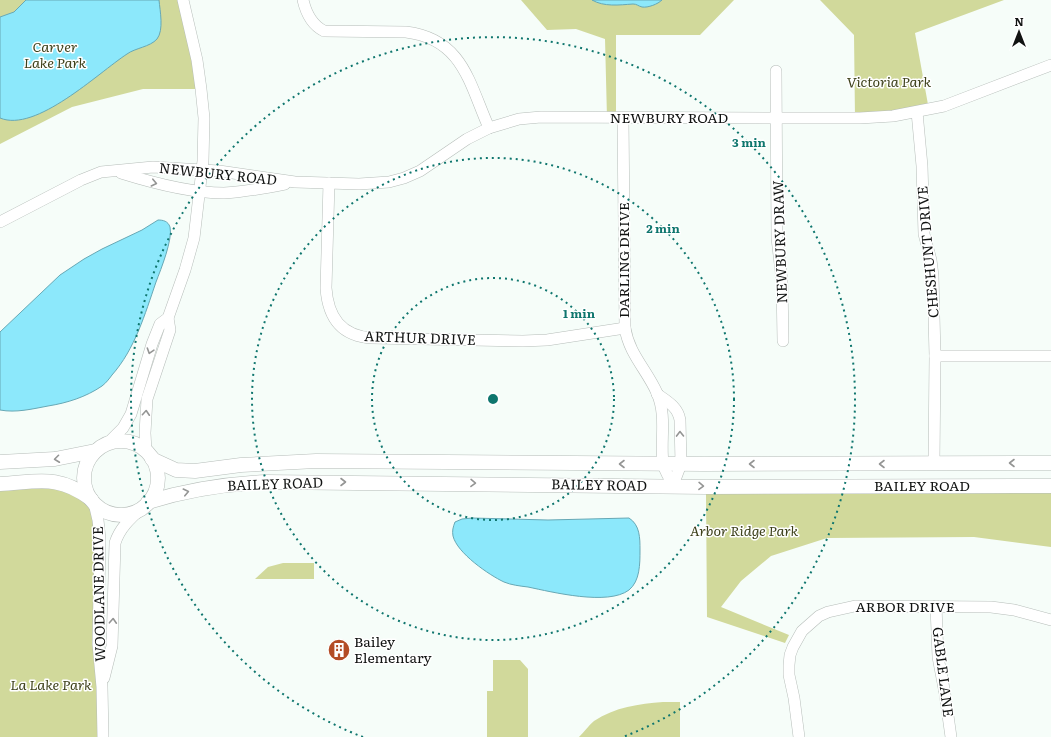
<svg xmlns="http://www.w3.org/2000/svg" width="1051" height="737" viewBox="0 0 1051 737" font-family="Literata,serif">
	<rect width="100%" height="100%" fill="#f6fdf9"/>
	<!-- green -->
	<g fill="#d1d99b">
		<path d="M 0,0 L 183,0 L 201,89 L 143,89 L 72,107 L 0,144 Z"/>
		<path d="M 521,0 L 734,0 L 700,35 L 616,35 L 616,118 L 607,118 L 605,39 L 576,29 L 547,30 Z"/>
		<path d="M 820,0 L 1004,0 L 915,33 L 929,110 L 855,118 L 854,35 Z"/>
		<path d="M 45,481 L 94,503 L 103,737 L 0,737 L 0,484 Z"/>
		<path d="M 1051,493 L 1051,547 L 974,537 L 827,538 L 771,556 L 741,581 L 721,607 L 789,635 L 785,643 L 707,617 L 706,494 Z"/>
		<path d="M 283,563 L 314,563 L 314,579 L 255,579 L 268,567 Z"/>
		<path d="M 493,660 L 520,660 L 528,669 L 528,737 L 487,737 L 487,691 L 493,691 Z"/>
		<path d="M 663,702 L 680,702 L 680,737 L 579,737 C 584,732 589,725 594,721 C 615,707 639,704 663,702 Z"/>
	</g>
	<!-- water -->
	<g fill="#8ce8fb" stroke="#67a8b5">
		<path d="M 26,0 L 159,0 C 160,11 164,30 157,39 C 150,47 135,48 127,54 C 98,73 36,133 0,118 L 0,17 L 14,12 Z"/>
		<path d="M 592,0 L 662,0 C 658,4 648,8 642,7 C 638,6 637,4 633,4 C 619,5 604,7 592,0 Z"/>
		<path d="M 158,220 C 163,220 168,221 170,227 C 173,239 161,269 156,282 C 145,314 135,349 112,375 C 109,379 106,383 102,386 C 86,397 67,403 48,406 C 32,409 16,413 0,410 L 0,332 L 60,275 L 84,259 L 102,249 L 142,230 Z"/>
		<path d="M 472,518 L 548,520 L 629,518 C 640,525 640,538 640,550 C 640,564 640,581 629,590 C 608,606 552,592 528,587 C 520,586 511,585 504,582 C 489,575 457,553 453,536 C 452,531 453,527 455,522 L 462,519 Z"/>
	</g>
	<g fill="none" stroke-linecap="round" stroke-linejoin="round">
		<!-- minor casing -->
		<g stroke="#b6bdb9" stroke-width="12">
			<g id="minor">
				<path d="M 303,0 C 306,13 312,25 324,31 L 406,32 C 463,39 469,83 489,128"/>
				<path d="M 776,71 L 777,238 L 782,281 L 783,341"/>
				<path d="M 917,112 L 922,166 L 924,234 L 931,260 L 933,276 L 935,356 L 934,463"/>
				<path d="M 623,118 L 625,328 C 629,354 647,370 657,393 C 667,416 660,440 663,463 C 664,470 670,479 673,485"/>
				<path d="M 121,173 C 153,183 190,193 224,193 C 244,192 265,188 285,184"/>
				<path d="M 329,183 L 326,288 C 328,317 341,336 372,338 L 523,341 L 547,340 L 625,328"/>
				<path d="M 0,222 L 81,180 L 101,172 L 153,167 L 219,171 L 295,182 L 359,184 L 389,182 L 404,178 L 420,171 L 467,139 L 489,128 L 519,119 L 541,117 L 777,118 L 860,118 L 893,116 L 944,106 L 1051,65"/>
				<path d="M 935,356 L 1051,356"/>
				<path d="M 657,394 C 667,401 678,407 680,420 L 681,464 L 673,485"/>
				<path d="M 108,443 L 123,428 L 131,414 L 152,344 L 160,324 L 168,318 L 185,270 L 194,238 L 203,161 L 204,118 L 201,89 L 197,60 L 183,0"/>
				<path d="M 146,451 L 145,433 L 147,399 L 170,330 L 168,318"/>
				<path d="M 94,503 L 98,520 L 100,539 L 98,644 L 102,687 L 103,737"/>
				<path d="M 936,606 L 938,657 L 945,694 L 951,737"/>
				<path d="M 104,678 L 112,646 L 115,543 C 120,527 132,517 145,505"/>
				<path d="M 799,737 L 794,698 L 789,675 L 789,665 L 790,655 L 793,647 L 802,631 L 819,616 L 828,612 L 855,606 L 991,607 L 1014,610 L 1051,620"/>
			</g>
		</g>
		<!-- major casing -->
		<g stroke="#b6bdb9" stroke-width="15">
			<g id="major">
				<circle cx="121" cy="478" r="37"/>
				<path d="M 152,459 L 176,470 L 195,471 L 241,465 L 316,461 L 704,464 L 1051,463"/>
				<path d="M 0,462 L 55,459 L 95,451"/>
				<path d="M 0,484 C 38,482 58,474 91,499"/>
				<path d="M 148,502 C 187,490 225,484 266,482 L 706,487 L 1051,486"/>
			</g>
		</g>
		<!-- minor -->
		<use href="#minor" stroke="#fff" stroke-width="11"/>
		<!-- major -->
		<use href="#major" stroke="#fff" stroke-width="14"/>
	</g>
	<!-- one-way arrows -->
	<defs><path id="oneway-chevron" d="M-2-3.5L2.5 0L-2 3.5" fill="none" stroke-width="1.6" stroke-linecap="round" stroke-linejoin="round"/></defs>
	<g stroke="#949594">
		<use href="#oneway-chevron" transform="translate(154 183) rotate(13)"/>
		<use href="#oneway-chevron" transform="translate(150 351) rotate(108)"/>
		<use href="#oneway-chevron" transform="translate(146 413) rotate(-86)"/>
		<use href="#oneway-chevron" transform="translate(680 434) rotate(-91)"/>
		<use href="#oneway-chevron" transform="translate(57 459) rotate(173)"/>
		<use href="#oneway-chevron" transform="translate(1012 463) rotate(180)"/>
		<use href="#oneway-chevron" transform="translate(622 464) rotate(-180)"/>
		<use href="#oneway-chevron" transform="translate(752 464) rotate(180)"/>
		<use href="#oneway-chevron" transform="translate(882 464) rotate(180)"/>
		<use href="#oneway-chevron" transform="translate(343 482)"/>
		<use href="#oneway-chevron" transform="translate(473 483) rotate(1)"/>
		<use href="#oneway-chevron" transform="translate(701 486) rotate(1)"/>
		<use href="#oneway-chevron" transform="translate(186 492) rotate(-13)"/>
		<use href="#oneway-chevron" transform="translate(113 621) rotate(-87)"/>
	</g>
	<!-- distance rings -->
	<g fill="none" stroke="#0f766e" stroke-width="2" stroke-dasharray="2 4">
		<circle cx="493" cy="399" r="121"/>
		<circle cx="493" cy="399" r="241"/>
		<path d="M363 737A362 362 0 1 1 623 737"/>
	</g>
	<!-- icons -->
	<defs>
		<g id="building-disc" transform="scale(1.15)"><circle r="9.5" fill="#b34c26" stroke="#fff"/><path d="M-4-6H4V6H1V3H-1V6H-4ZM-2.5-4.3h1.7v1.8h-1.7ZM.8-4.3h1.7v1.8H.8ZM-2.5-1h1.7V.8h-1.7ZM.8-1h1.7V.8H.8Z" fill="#fff"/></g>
	</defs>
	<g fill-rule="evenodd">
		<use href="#building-disc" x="339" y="650"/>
	</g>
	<g text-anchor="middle" stroke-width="3" stroke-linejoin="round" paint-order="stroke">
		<!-- park labels -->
		<g font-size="14" font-style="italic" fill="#3d401a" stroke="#fff">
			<text x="55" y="52">Carver<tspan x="55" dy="16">Lake Park</tspan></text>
			<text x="889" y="87">Victoria Park</text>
			<text x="744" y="536">Arbor Ridge Park</text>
			<text x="51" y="690">La Lake Park</text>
		</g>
		<!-- street labels -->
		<g font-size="14" fill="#111312" stroke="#fff">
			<text x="669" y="123">NEWBURY ROAD</text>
			<text transform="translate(218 174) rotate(6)" y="5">NEWBURY ROAD</text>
			<text transform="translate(780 242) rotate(-92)" y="5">NEWBURY DRAW</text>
			<text transform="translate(928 252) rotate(-95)" y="5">CHESHUNT DRIVE</text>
			<text transform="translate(624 260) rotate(-90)" y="5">DARLING DRIVE</text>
			<text transform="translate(420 338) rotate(2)" y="5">ARTHUR DRIVE</text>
			<text transform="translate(275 484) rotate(-2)" y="5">BAILEY ROAD</text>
			<text transform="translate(599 485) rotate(1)" y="5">BAILEY ROAD</text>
			<text x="922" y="491">BAILEY ROAD</text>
			<text transform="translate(99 594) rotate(-91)" y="5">WOODLANE DRIVE</text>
			<text x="905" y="612">ARBOR DRIVE</text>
			<text transform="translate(943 672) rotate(83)" y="5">GABLE LANE</text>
		</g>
		<!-- poi labels -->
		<g font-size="14" fill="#111312" stroke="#fff" text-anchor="start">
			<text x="354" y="647">Bailey<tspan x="354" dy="16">Elementary</tspan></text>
		</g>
	</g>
	<circle cx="493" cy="399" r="6" fill="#0f766e" stroke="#fff" stroke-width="2"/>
	<g font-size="12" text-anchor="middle" font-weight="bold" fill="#0f766e" stroke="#fff" stroke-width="3" stroke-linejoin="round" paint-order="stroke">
		<text x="749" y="147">3 min</text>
		<text x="663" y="233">2 min</text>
		<text x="579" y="318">1 min</text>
	</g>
	<!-- north arrow -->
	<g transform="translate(1019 32)" stroke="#ffffff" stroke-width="3" paint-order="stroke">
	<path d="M0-3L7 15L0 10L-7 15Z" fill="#111312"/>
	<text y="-6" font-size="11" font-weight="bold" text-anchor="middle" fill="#111312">N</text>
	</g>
</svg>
